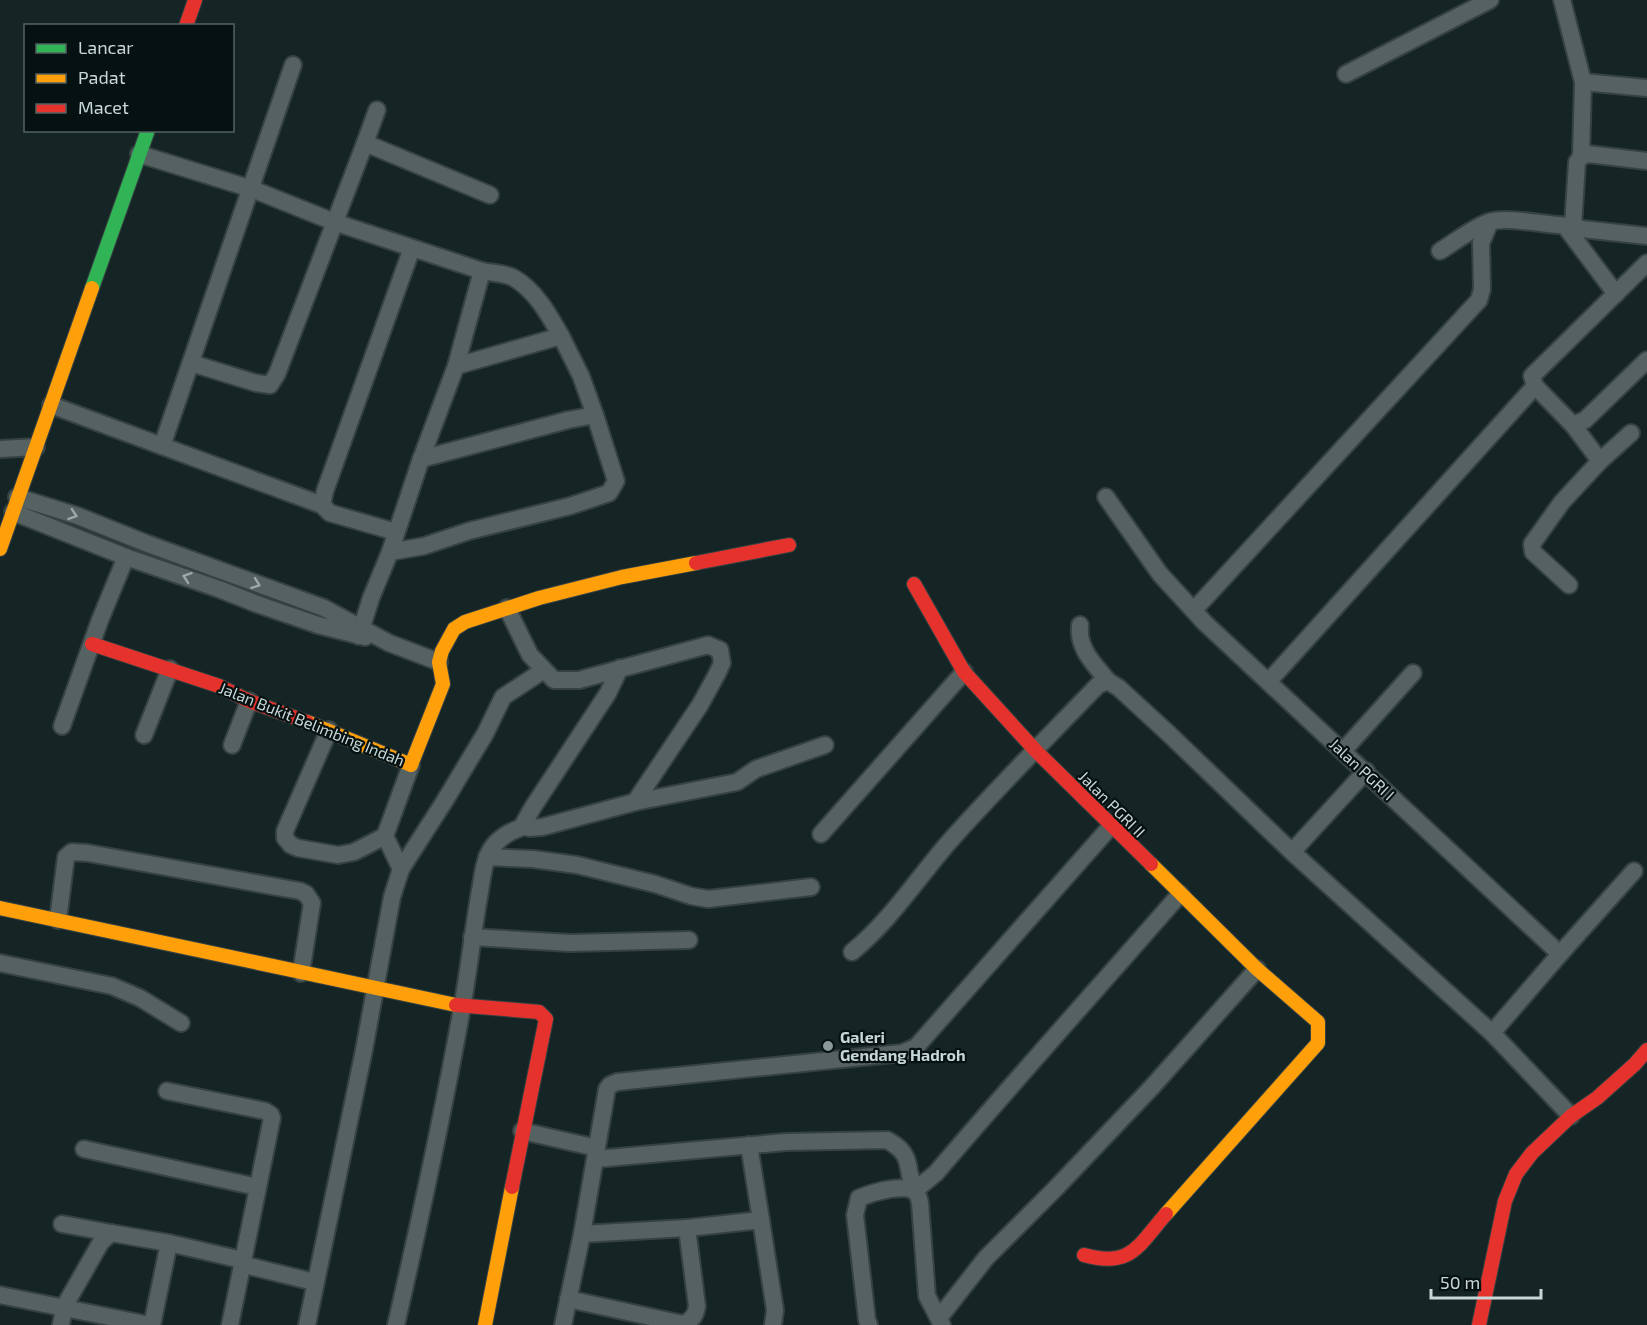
<svg xmlns="http://www.w3.org/2000/svg" width="1647" height="1325" viewBox="0 0 1647 1325" font-family="'Exo 2',sans-serif">
	<rect width="100%" height="100%" fill="#152525"/>
	<g fill="none" stroke-linecap="round" stroke-linejoin="round">
		<!-- street casing -->
		<g stroke="#364242" stroke-width="20">
			<g id="street">
				<path d="M 1562,0 L 1583,82 L 1581,157"/>
				<path d="M 1346,74 L 1490,0"/>
				<path d="M 1583,82 L 1647,88"/>
				<path d="M 365,143 L 377,110"/>
				<path d="M 139,154 L 252,189 L 334,222 L 482,271 L 456,366"/>
				<path d="M 1647,161 L 1588,154 L 1581,157 L 1577,162 L 1573,226 L 1582,229 L 1647,236"/>
				<path d="M 1565,226 L 1616,294"/>
				<path d="M 1440,251 C 1455,242 1472,228 1489,222 C 1509,216 1550,226 1573,226"/>
				<path d="M 1647,263 L 1532,376 L 1535,386 L 1573,425 L 1585,420 L 1647,360"/>
				<path d="M 482,271 C 491,273 505,273 514,278 C 536,291 549,315 561,336"/>
				<path d="M 191,363 L 256,383 L 270,385 L 277,374 L 365,143 L 490,195"/>
				<path d="M 51,405 L 322,505"/>
				<path d="M 162,446 L 293,65"/>
				<path d="M 0,449 L 36,447"/>
				<path d="M 421,459 L 456,366 L 561,336 L 581,376 L 595,415"/>
				<path d="M 1600,461 L 1631,433"/>
				<path d="M 17,497 L 78,516 L 148,544 L 324,608 L 389,643 L 439,662"/>
				<path d="M 1106,497 L 1160,574 L 1205,623 L 1560,954 L 1492,1033"/>
				<path d="M 13,512 L 126,557 L 219,589 L 257,604 L 318,625 L 365,637"/>
				<path d="M 396,532 L 330,513 L 322,505 L 325,491 L 412,248"/>
				<path d="M 1569,585 L 1533,552 L 1532,544 L 1562,502 L 1600,461 L 1573,425"/>
				<path d="M 507,608 L 530,655 L 554,680 L 579,680 L 708,645 L 720,650 L 722,663 L 717,674 L 700,705 L 635,802 L 542,827 L 529,828 L 524,823 L 533,807 L 608,693 L 620,668"/>
				<path d="M 1194,610 L 1479,300 L 1482,289 L 1481,243 L 1490,222"/>
				<path d="M 1080,625 C 1077,648 1094,664 1108,681"/>
				<path d="M 359,636 L 371,598 L 390,552 L 424,546 L 469,531 L 570,506 L 609,493 L 616,481 L 595,415 L 568,420 L 421,459 L 390,552"/>
				<path d="M 1269,681 L 1535,386"/>
				<path d="M 62,726 L 100,620 L 126,557"/>
				<path d="M 329,730 L 285,831 L 285,838 L 291,845 L 298,848 L 338,855 L 354,852 L 385,836"/>
				<path d="M 144,735 L 170,669"/>
				<path d="M 232,745 L 249,701"/>
				<path d="M 1343,751 L 1413,673"/>
				<path d="M 635,802 L 737,782 L 756,769 L 825,745"/>
				<path d="M 821,834 L 964,672"/>
				<path d="M 1292,852 L 1492,1033 L 1571,1116"/>
				<path d="M 487,857 L 533,859 L 577,865 L 655,884 L 691,896 L 708,899 L 811,887"/>
				<path d="M 401,869 L 444,802 L 485,734 L 503,697 L 544,670"/>
				<path d="M 58,920 L 66,857 L 72,852 L 88,853 L 300,891 L 306,894 L 312,903 L 301,973"/>
				<path d="M 472,937 L 570,943 L 689,940"/>
				<path d="M 852,952 C 890,921 917,879 949,842 C 997,788 1048,737 1098,685 L 1108,681 L 1119,688 L 1169,734 L 1292,852 L 1366,771"/>
				<path d="M 1560,954 L 1634,871"/>
				<path d="M 0,963 L 112,986 L 140,998 L 181,1023"/>
				<path d="M 167,1091 L 265,1111 L 271,1115 L 272,1118 L 230,1325"/>
				<path d="M 522,1131 L 597,1148"/>
				<path d="M 749,1145 L 761,1220"/>
				<path d="M 84,1149 L 257,1187"/>
				<path d="M 596,1159 L 786,1142 L 887,1140 C 894,1144 901,1148 905,1156 C 912,1169 905,1177 919,1187"/>
				<path d="M 913,1190 L 919,1187 L 936,1173 C 1016,1079 1099,987 1180,894"/>
				<path d="M 62,1224 L 111,1233"/>
				<path d="M 582,1234 L 687,1228 L 761,1220 L 775,1310 L 773,1325"/>
				<path d="M 241,1264 L 314,1282"/>
				<path d="M 0,1295 L 150,1325"/>
				<path d="M 568,1299 L 683,1324 C 692,1321 696,1315 697,1306 L 687,1228"/>
				<path d="M 939,1318 L 986,1258 L 1056,1188 L 1152,1087 L 1257,969"/>
				<path d="M 61,1325 L 64,1307 L 101,1242 L 111,1233 L 169,1243 L 242,1260"/>
				<path d="M 152,1325 L 169,1243"/>
				<path d="M 307,1325 L 364,1050 L 392,897 L 401,869 L 385,836 L 411,765"/>
				<path d="M 396,1325 C 420,1220 443,1114 462,1008 C 469,969 473,930 480,891 C 482,880 483,866 488,855 C 495,839 509,831 526,826"/>
				<path d="M 563,1325 L 582,1234 L 607,1089 L 610,1085 L 617,1082 L 902,1053 L 916,1047 L 1111,826"/>
				<path d="M 869,1325 L 867,1320 L 855,1215 L 859,1198 C 871,1193 908,1181 917,1194 C 918,1195 920,1202 920,1203 L 927,1296 L 942,1325"/>
			</g>
		</g>
		<!-- fast casing -->
		<g stroke="#364242" stroke-width="16">
			<path id="fast" d="M 92,288 L 148,130"/>
		</g>
		<!-- slow casing -->
		<g stroke="#364242" stroke-width="16">
			<g id="slow">
				<path d="M 0,549 L 92,288"/>
				<path d="M 307,722 L 411,765 L 443,684 L 439,662 L 442,651 L 454,629 L 465,622 L 539,598 L 622,577 L 696,563"/>
				<path d="M 1151,864 L 1257,969 L 1318,1022 L 1318,1043 L 1166,1214"/>
				<path d="M 0,908 L 456,1005"/>
				<path d="M 485,1325 L 512,1187"/>
			</g>
		</g>
		<!-- jam casing -->
		<g stroke="#364242" stroke-width="16">
			<g id="jam">
				<path d="M 186,26 L 195,0"/>
				<path d="M 696,563 L 789,545"/>
				<path d="M 914,584 L 964,672 L 1036,751 L 1151,864"/>
				<path d="M 92,644 L 219,686 L 249,701 L 307,722"/>
				<path d="M 456,1005 L 539,1012 L 546,1019 L 512,1187"/>
				<path d="M 1084,1255 C 1131,1268 1138,1246 1166,1214"/>
				<path d="M 1479,1325 L 1505,1201 L 1516,1174 L 1532,1153 L 1571,1116 L 1597,1098 L 1635,1064 L 1647,1050"/>
			</g>
		</g>
		<!-- street -->
		<use href="#street" stroke="#566161" stroke-width="16"/>
		<!-- fast -->
		<use href="#fast" stroke="#30b455" stroke-width="14"/>
		<!-- slow -->
		<use href="#slow" stroke="#ff9f0a" stroke-width="14"/>
		<!-- jam -->
		<use href="#jam" stroke="#e5322d" stroke-width="14"/>
	</g>
	<!-- one-way arrows -->
	<defs><path id="oneway-chevron" d="M-2-3.5L2.5 0L-2 3.5" fill="none" stroke-width="1.6" stroke-linecap="round" stroke-linejoin="round" transform="scale(1.5)"/></defs>
	<g stroke="#9aa8a8">
		<use href="#oneway-chevron" transform="translate(73 515) rotate(19)"/>
		<use href="#oneway-chevron" transform="translate(187 577) rotate(-161)"/>
		<use href="#oneway-chevron" transform="translate(256 584) rotate(20)"/>
	</g>
	<!-- markers -->
	<circle fill="#899999" stroke="#061212" stroke-width="2" cx="828" cy="1046" r="6"/>
	<g text-anchor="middle" stroke-width="4.5" stroke-linejoin="round" paint-order="stroke">
		<!-- street labels -->
		<g font-size="16" fill="#c7d7d7" stroke="#061212">
			<text transform="translate(312 724) rotate(22)" y="6">Jalan Bukit Belimbing Indah</text>
			<text transform="translate(1362 769) rotate(43)" y="6">Jalan PGRI I</text>
			<text transform="translate(1112 804) rotate(45)" y="6">Jalan PGRI II</text>
		</g>
		<!-- poi labels -->
		<g font-size="16" font-weight="bold" fill="#c7d7d7" stroke="#061212" text-anchor="start">
			<text x="840" y="1043">Galeri<tspan x="840" dy="18">Gendang Hadroh</tspan></text>
		</g>
	</g>
	<!-- legend -->
	<rect x="24" y="24" width="210" height="108" fill="#061212" stroke="#536161" stroke-width="1.5"/>
	<rect x="36" y="44" width="30" height="9" fill="#30b455" stroke="#536161" stroke-width="1.5"/>
	<text x="78" y="54" font-size="18" fill="#c7d7d7">Lancar</text>
	<rect x="36" y="74" width="30" height="9" fill="#ff9f0a" stroke="#536161" stroke-width="1.5"/>
	<text x="78" y="84" font-size="18" fill="#c7d7d7">Padat</text>
	<rect x="36" y="104" width="30" height="9" fill="#e5322d" stroke="#536161" stroke-width="1.5"/>
	<text x="78" y="114" font-size="18" fill="#c7d7d7">Macet</text>
	<!-- scale -->
	<path d="M1431 1289v9h110v-9" fill="none" stroke="#c7d7d7" stroke-width="3"/>
	<text x="1440" y="1289" font-size="18" fill="#c7d7d7" stroke="#061212" stroke-width="4.5" paint-order="stroke">50 m</text>
</svg>
